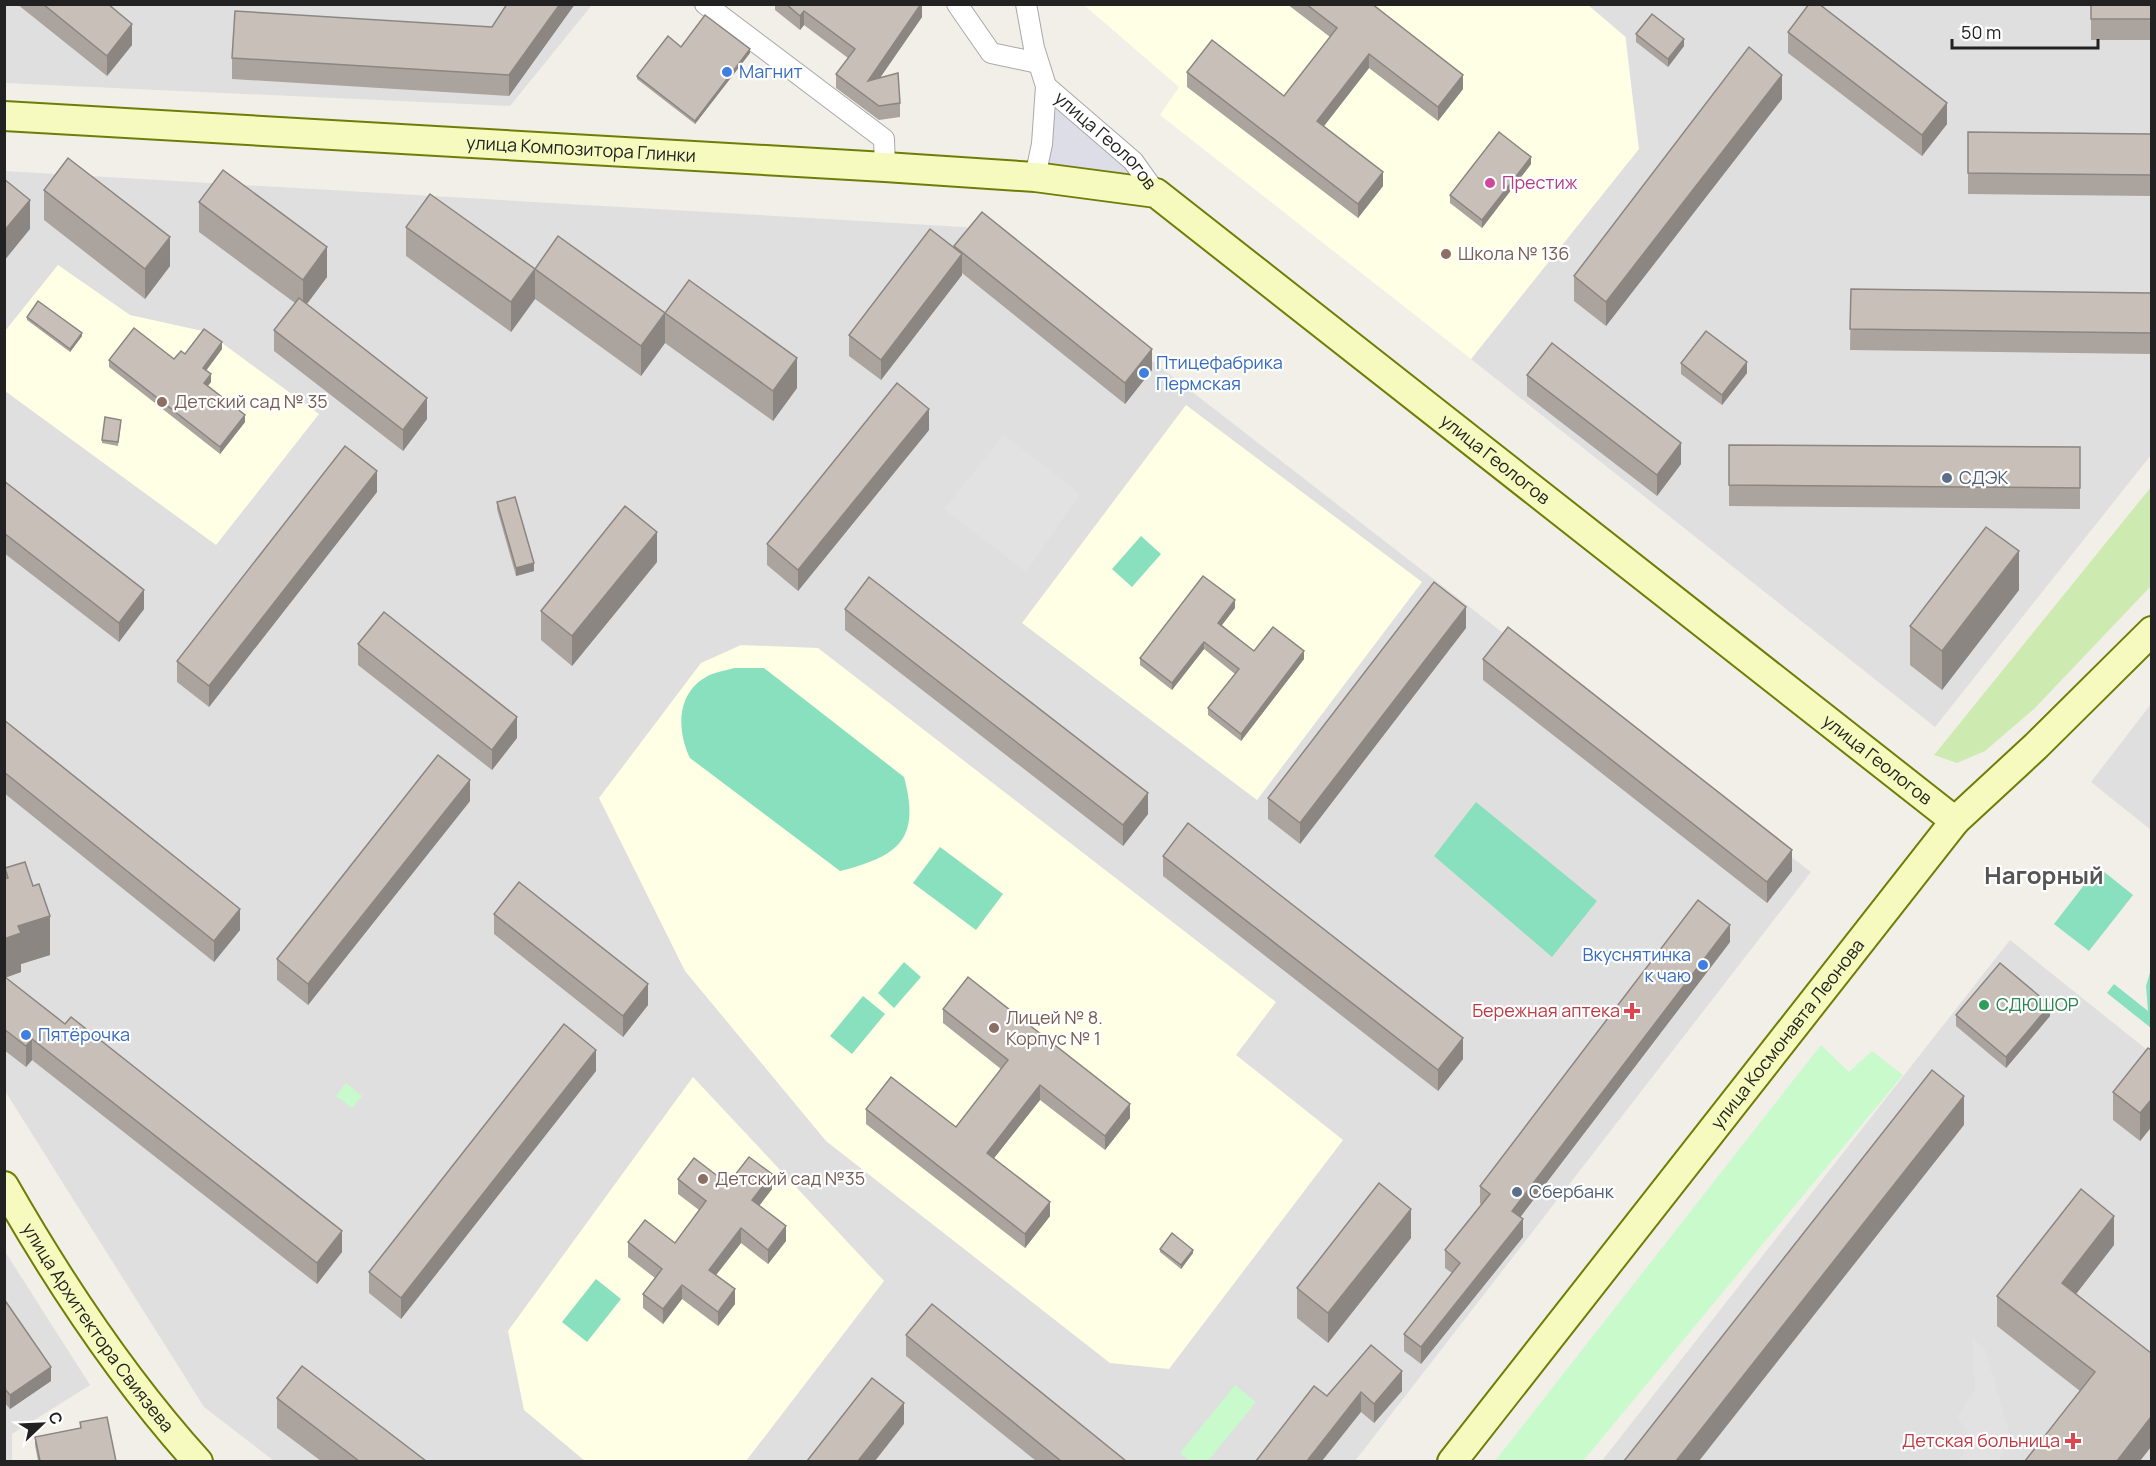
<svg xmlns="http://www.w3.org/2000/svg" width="2156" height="1466" viewBox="0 0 2156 1466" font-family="Manrope,sans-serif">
	<rect width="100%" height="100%" fill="#f2efe9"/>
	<!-- residential -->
	<g fill="#e0dfdf">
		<path d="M 5,5 L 592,5 L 510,106 L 5,83 Z"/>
		<path d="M 1588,5 L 2151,5 L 2151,455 L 1935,727 L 1471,359 L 1638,149 L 1626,37 Z"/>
		<path d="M 5,171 L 981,228 L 1811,872 L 1355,1461 L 274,1461 L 204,1407 L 5,1091 Z"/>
		<path d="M 2151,704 L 2151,830 L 2091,782 Z"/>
		<path d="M 2010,940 L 2151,1053 L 2151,1461 L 1601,1462 Z"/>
		<path d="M 4,1250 L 90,1385 L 12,1434 L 12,1462 L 4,1461 Z"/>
	</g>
	<!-- education -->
	<g fill="#ffffe5">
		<path d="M 1084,5 L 1588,5 L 1625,37 L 1639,149 L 1471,359 L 1160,115 L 1179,87 Z"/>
		<path d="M 58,265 L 130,315 L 207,332 L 319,414 L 216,545 L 5,391 L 5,331 Z"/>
		<path d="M 1186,405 L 1422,582 L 1257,800 L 1022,623 Z"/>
		<path d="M 741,645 L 818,648 L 1276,1002 L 1236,1055 L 1343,1140 L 1169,1369 L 1110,1363 L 826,1141 L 685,971 L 599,798 L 701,663 Z"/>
		<path d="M 693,1077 L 884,1281 L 746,1461 L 585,1461 L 524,1410 L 508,1331 Z"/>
	</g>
	<!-- grass -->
	<path fill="#cdebb0" d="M 2151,487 L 2151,586 L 2034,709 L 1985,751 L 1957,763 L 1934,755 Z"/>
	<!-- park -->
	<g fill="#c8facc">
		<path d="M 1821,1045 L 1849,1072 L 1872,1051 L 1903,1075 L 1583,1461 L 1495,1461 Z"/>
		<path d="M 346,1083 L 362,1096 L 352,1108 L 336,1096 Z"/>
		<path d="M 1235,1385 L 1256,1402 L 1208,1461 L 1190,1461 L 1180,1453 Z"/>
	</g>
	<!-- pitch -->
	<g fill="#88e0be">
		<path d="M 1141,536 L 1161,554 L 1132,587 L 1112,569 Z"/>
		<path d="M 734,668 L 764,668 L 904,777 C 921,840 898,856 840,871 L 690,758 C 677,731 676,694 706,677 C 714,672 725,671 734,668 Z"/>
		<path d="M 1476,802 L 1597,901 L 1552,957 L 1434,856 Z"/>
		<path d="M 940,847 L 1003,894 L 976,930 L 913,883 Z"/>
		<path d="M 2098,867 L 2133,895 L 2089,951 L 2054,924 Z"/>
		<path d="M 904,962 L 921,977 L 894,1008 L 878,993 Z"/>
		<path d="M 2151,969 L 2151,1028 L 2107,993 L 2114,984 L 2148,1011 L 2146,986 Z"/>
		<path d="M 863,996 L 885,1014 L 852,1054 L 830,1036 Z"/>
		<path d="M 596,1279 L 621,1299 L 587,1342 L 562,1322 Z"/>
	</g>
	<!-- parking -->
	<g fill="#e2e2e2">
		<path d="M 1004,435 L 1080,494 L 1026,572 L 944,509 Z"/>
		<path d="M 1972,1338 L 1985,1349 L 2012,1442 L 1998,1461 L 1958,1461 L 1974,1440 L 1957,1417 L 1975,1389 Z"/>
	</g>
	<!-- plaza -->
	<path fill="#dddde8" d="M 1046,86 L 1156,193 L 1035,177 Z"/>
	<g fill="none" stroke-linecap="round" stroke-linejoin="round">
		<!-- street casing -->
		<g stroke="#a9a9a9" stroke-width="22">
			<g id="street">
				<path d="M 705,4 L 884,139 L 885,167"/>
				<path d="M 957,4 L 991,53 L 1038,63"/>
				<path d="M 1026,4 L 1034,48 L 1046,86 L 1042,144 L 1035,177"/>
				<path id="s1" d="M 1046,86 L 1133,161 L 1156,193"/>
			</g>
		</g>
		<!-- secondary casing -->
		<g stroke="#707d05" stroke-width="32">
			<g id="secondary">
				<path id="s2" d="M 4,116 L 885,167 L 1035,177 L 1156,193 L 1955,821"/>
				<path id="s3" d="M 4,1186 C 60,1284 122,1378 198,1462"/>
				<path id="s4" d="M 1452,1462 L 1955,821 L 2036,746 L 2152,631"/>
			</g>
		</g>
		<!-- street -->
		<use href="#street" stroke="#fff" stroke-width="20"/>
		<!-- secondary -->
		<use href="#secondary" stroke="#f7fabf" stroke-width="28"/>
	</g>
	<!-- wall -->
	<g fill="#aba49e">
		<path d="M 17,4 L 108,4 L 132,45 L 107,76 Z"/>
		<path d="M 507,4 L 575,4 L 509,96 L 232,79 L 232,58 L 492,27 Z"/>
		<path d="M 775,4 L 922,4 L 922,17 L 880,78 L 900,103 L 900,117 L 879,120 L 836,88 L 836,74 L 848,58 L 804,25 L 800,30 L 775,10 Z"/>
		<path d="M 1287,4 L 1372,4 L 1463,89 L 1438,121 L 1369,68 L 1324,126 L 1383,186 L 1358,218 L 1187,87 L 1187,72 L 1284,96 L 1330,37 Z"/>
		<rect x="2091" y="4" width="60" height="36"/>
		<path d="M 1788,32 L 1947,124 L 1922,156 L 1788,53 Z"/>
		<path d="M 1636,34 L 1684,46 L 1668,67 L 1636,42 Z"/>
		<path d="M 681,47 L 750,53 L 695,124 L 637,79 L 637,76 Z"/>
		<path d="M 1782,99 L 1606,326 L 1574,301 L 1574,276 Z"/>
		<path d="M 1968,132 L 2151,134 L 2151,196 L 1968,194 Z"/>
		<path d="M 1531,164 L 1482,228 L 1450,203 L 1450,195 Z"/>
		<path d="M 44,190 L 170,266 L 145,299 L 44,220 Z"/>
		<path d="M 199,202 L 327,277 L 307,304 L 427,419 L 403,451 L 274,351 L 274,330 L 295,303 L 199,232 Z"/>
		<path d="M 406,227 L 665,313 L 797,388 L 773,421 L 665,343 L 641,376 L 535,299 L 511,332 L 406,256 Z"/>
		<path d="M 954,246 L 1152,370 L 1125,404 L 962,273 L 962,275 L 881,380 L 849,356 L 849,335 L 954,248 Z"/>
		<path d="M 1851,289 L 2151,293 L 2151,354 L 1850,350 Z"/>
		<path d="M 27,317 L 82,336 L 70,352 L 27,320 Z"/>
		<path d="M 222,349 L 206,370 L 211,382 L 208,386 L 245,422 L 220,454 L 109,367 L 109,360 L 174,359 L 185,354 Z"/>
		<path d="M 1681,363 L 1747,373 L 1722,405 L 1681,374 Z"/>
		<path d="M 1527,375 L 1681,464 L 1657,496 L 1527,396 Z"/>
		<path d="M 121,423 L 118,446 L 102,443 L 102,440 Z"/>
		<path d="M 929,430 L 798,591 L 767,565 L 767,544 Z"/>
		<path d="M 1729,445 L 2080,447 L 2080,509 L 1729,506 Z"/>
		<path d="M 4,481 L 144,609 L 119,642 L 4,553 Z"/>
		<path d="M 377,492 L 209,707 L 177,682 L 177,661 Z"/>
		<path d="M 497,502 L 534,571 L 516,576 L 497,509 Z"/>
		<path d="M 657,562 L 572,666 L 541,640 L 541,611 Z"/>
		<path d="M 2019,590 L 1942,690 L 1910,665 L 1910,626 Z"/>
		<path d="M 1235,608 L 1222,625 L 1254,651 L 1304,659 L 1241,741 L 1208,715 L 1208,708 L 1235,674 L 1204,649 L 1172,690 L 1140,665 L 1140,658 Z"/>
		<path d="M 845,609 L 1148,814 L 1123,846 L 845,630 Z"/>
		<path d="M 1466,628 L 1300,844 L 1268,819 L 1268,798 Z"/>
		<path d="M 358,644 L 517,738 L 492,770 L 358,665 Z"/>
		<path d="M 1483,659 L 1792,871 L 1767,903 L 1483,680 Z"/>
		<path d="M 4,720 L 240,930 L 214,962 L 4,793 Z"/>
		<path d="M 470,801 L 308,1005 L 277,980 L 277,959 Z"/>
		<path d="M 1163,856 L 1463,1059 L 1438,1091 L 1163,876 Z"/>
		<path d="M 5,868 L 50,955 L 21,964 L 21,972 L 5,978 L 342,1252 L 317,1284 L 32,1060 L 26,1067 L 4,1050 Z"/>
		<path d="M 494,914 L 648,1005 L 623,1037 L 494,934 Z"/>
		<path d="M 1730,942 L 1520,1217 L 1523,1237 L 1421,1364 L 1404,1351 L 1404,1334 L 1452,1273 L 1445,1268 L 1445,1250 L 1481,1205 L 1480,1203 L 1480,1186 Z"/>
		<path d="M 943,1009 L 1130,1118 L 1105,1150 L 1040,1100 L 994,1158 L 1050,1216 L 1025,1248 L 866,1124 L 866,1109 L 956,1127 L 1001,1069 L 943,1023 Z"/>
		<path d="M 1956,1015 L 2050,1016 L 2006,1068 L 1956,1026 Z"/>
		<path d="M 2151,1050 L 2151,1128 L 2140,1141 L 2113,1120 L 2113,1092 Z"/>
		<path d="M 596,1071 L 401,1319 L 369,1293 L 369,1272 Z"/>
		<path d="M 678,1179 L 772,1189 L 759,1206 L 786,1241 L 768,1264 L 741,1243 L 716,1275 L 735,1304 L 718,1326 L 682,1299 L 663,1324 L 643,1308 L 643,1294 L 655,1278 L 628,1257 L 628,1242 L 675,1243 L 699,1210 L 678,1194 Z"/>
		<path d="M 1411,1238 L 1328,1343 L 1297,1318 L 1297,1288 Z"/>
		<path d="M 2114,1245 L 2076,1294 L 2151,1353 L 2080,1391 L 1997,1326 L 1997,1296 Z"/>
		<path d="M 1160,1249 L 1193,1253 L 1181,1269 L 1160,1252 Z"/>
		<path d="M 4,1299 L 51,1381 L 10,1409 L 4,1402 Z"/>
		<path d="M 906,1335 L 1126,1461 L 1036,1461 L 906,1356 Z"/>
		<path d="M 1371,1345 L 1402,1391 L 1374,1423 L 1361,1412 L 1327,1396 Z"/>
		<path d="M 277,1398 L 426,1461 L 321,1461 L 277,1428 Z"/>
		<path d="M 80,1422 L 116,1461 L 38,1461 L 35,1445 L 35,1437 L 80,1428 Z"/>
	</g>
	<!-- shaded-wall -->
	<g fill="#8b8681">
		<path d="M 560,4 L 575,4 L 509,96 L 509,75 Z"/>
		<path d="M 921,4 L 922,4 L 922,17 L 868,95 L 868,81 Z"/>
		<path d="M 804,11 L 804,25 L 800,30 L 800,16 Z"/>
		<path d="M 132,24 L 132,45 L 107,76 L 107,56 Z"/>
		<path d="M 1684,39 L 1684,46 L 1668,67 L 1668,59 Z"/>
		<path d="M 750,49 L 750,53 L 695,124 L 695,121 Z"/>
		<path d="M 1369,54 L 1369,68 L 1317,135 L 1317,121 Z"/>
		<path d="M 1463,75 L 1463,89 L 1438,121 L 1438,107 Z"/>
		<path d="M 1782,75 L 1782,99 L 1606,326 L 1606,302 Z"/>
		<path d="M 1947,103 L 1947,124 L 1922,156 L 1922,135 Z"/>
		<path d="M 1531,157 L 1531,164 L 1482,228 L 1482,220 Z"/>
		<path d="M 1383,172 L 1383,186 L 1358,218 L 1358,204 Z"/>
		<path d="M 30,200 L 30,229 L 4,261 L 4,231 Z"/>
		<path d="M 170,237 L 170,266 L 145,299 L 145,269 Z"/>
		<path d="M 327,247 L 327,277 L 303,309 L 303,280 Z"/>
		<path d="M 962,254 L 962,275 L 881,380 L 881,360 Z"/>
		<path d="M 535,269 L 535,299 L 511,332 L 511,302 Z"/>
		<path d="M 665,313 L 665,343 L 641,376 L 641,346 Z"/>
		<path d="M 82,333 L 82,336 L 70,352 L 70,349 Z"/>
		<path d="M 222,342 L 222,349 L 203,375 L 203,368 Z"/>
		<path d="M 1152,349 L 1152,370 L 1125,404 L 1125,383 Z"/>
		<path d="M 797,358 L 797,388 L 773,421 L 773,391 Z"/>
		<path d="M 1747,362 L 1747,373 L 1722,405 L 1722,395 Z"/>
		<path d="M 211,374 L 211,382 L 204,390 L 204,383 Z"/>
		<path d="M 427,398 L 427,419 L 403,451 L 403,430 Z"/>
		<path d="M 929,409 L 929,430 L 798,591 L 798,570 Z"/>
		<path d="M 245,415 L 245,422 L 220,454 L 220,447 Z"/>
		<path d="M 1681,443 L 1681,464 L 1657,496 L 1657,475 Z"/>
		<path d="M 377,471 L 377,492 L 209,707 L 209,686 Z"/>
		<path d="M 657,532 L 657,562 L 572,666 L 572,636 Z"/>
		<path d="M 2019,551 L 2019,590 L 1942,690 L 1942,651 Z"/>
		<path d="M 534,563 L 534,571 L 516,576 L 516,568 Z"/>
		<path d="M 144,590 L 144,609 L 119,642 L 119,623 Z"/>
		<path d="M 1235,600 L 1235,608 L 1218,630 L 1218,623 Z"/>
		<path d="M 1466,607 L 1466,628 L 1300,844 L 1300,823 Z"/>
		<path d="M 1204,642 L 1204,649 L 1172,690 L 1172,683 Z"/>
		<path d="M 1304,651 L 1304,659 L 1241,741 L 1241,734 Z"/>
		<path d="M 517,717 L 517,738 L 492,770 L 492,750 Z"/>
		<path d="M 470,780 L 470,801 L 308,1005 L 308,984 Z"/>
		<path d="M 1148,793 L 1148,814 L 1123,846 L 1123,825 Z"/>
		<path d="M 1792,850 L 1792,871 L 1767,903 L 1767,882 Z"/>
		<path d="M 240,909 L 240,930 L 214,962 L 214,941 Z"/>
		<path d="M 50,916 L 50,955 L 21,964 L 21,972 L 4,978 L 4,939 L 18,926 Z"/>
		<path d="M 1730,925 L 1730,942 L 1512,1228 L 1512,1211 Z"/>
		<path d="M 648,984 L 648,1005 L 623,1037 L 623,1016 Z"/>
		<path d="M 2050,1005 L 2050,1016 L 2006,1068 L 2006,1057 Z"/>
		<path d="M 1463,1038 L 1463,1059 L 1438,1091 L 1438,1070 Z"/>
		<path d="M 32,1039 L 32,1060 L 26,1067 L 26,1046 Z"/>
		<path d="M 596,1050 L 596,1071 L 401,1319 L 401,1298 Z"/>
		<path d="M 1040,1085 L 1040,1100 L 987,1167 L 987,1153 Z"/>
		<path d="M 1964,1096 L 1964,1125 L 1699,1461 L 1676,1461 Z"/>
		<path d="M 2151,1099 L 2151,1127 L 2140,1141 L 2140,1113 Z"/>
		<path d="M 1130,1104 L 1130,1118 L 1105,1150 L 1105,1136 Z"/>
		<path d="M 772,1174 L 772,1189 L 752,1215 L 752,1200 Z"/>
		<path d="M 1050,1202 L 1050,1216 L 1025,1248 L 1025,1234 Z"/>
		<path d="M 1411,1209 L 1411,1238 L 1328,1343 L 1328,1313 Z"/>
		<path d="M 2114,1216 L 2114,1245 L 2062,1312 L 2062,1283 Z"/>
		<path d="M 1523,1219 L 1523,1237 L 1421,1364 L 1421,1347 Z"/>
		<path d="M 786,1226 L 786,1241 L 768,1264 L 768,1250 Z"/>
		<path d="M 741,1228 L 741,1243 L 709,1284 L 709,1270 Z"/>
		<path d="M 342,1231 L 342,1252 L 317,1284 L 317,1263 Z"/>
		<path d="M 1193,1250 L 1193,1253 L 1181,1269 L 1181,1265 Z"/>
		<path d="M 682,1285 L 682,1299 L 663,1324 L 663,1309 Z"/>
		<path d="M 735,1289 L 735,1304 L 718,1326 L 718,1312 Z"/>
		<path d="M 51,1367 L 51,1381 L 10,1409 L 10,1395 Z"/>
		<path d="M 1402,1371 L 1402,1391 L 1374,1423 L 1374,1404 Z"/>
		<path d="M 1361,1392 L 1361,1412 L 1322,1461 L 1307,1461 Z"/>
		<path d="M 904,1403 L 904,1424 L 875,1461 L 858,1461 Z"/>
		<path d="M 2151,1417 L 2151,1447 L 2140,1461 L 2117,1461 Z"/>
	</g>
	<!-- building -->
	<g fill="#c7bfb8" stroke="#8b8681" stroke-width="1.5">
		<path d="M 43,4 L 108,4 L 132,24 L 107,56 Z"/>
		<path d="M 507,4 L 560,4 L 509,75 L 232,58 L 235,11 L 492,27 Z"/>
		<path d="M 786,4 L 921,4 L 868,81 L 898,73 L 900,103 L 879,106 L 836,74 L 855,49 L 804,11 L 800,16 Z"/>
		<path d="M 1306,4 L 1372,4 L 1463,75 L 1438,107 L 1369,54 L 1317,121 L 1383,172 L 1358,204 L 1187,72 L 1212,40 L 1284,96 L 1337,28 Z"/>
		<path d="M 1809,4 L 1819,4 L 1947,103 L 1922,135 L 1788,32 Z"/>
		<rect x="2091" y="4" width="60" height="15"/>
		<path d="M 1652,14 L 1684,39 L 1668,59 L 1636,34 Z"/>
		<path d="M 705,15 L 750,49 L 695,121 L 637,76 L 668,36 L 681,47 Z"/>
		<path d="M 1749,47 L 1782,75 L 1606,302 L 1574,276 Z"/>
		<path d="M 1499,132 L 1531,157 L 1482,220 L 1450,195 Z"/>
		<path d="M 1968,132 L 2151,134 L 2151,175 L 1968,173 Z"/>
		<path d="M 68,158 L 170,237 L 145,269 L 44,190 Z"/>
		<path d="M 223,170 L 327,247 L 303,280 L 199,202 Z"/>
		<path d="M 4,179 L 30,200 L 4,231 Z"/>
		<path d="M 430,194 L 535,269 L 511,302 L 406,227 Z"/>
		<path d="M 982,212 L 1152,349 L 1125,383 L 954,246 Z"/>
		<path d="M 930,229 L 962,254 L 881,360 L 849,335 Z"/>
		<path d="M 558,236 L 665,313 L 641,346 L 535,269 Z"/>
		<path d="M 689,280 L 797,358 L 773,391 L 665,313 Z"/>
		<path d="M 1851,289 L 2151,293 L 2151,333 L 1850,329 Z"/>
		<path d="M 299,298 L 427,398 L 403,430 L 274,330 Z"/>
		<path d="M 38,301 L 82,333 L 70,349 L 27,317 Z"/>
		<path d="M 134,328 L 174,359 L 181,351 L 185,354 L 204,329 L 222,342 L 203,368 L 211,374 L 204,383 L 245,415 L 220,447 L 109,360 Z"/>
		<path d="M 1706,331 L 1747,362 L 1722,395 L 1681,363 Z"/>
		<path d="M 1552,343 L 1681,443 L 1657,475 L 1527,375 Z"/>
		<path d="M 897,383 L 929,409 L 798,570 L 767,544 Z"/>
		<path d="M 105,417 L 121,420 L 118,442 L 102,440 Z"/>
		<path d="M 1729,445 L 2080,447 L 2080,488 L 1729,485 Z"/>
		<path d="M 345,446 L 377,471 L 209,686 L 177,661 Z"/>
		<path d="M 4,481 L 144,590 L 119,623 L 4,533 Z"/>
		<path d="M 515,497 L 534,563 L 516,568 L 497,502 Z"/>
		<path d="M 625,506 L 657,532 L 572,636 L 541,611 Z"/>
		<path d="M 1986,527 L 2019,551 L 1942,651 L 1910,626 Z"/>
		<path d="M 1203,576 L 1235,600 L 1218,623 L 1254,651 L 1273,627 L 1304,651 L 1241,734 L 1208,708 L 1239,669 L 1204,642 L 1172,683 L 1140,658 Z"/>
		<path d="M 869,577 L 1148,793 L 1123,825 L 845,609 Z"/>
		<path d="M 1434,582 L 1466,607 L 1300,823 L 1268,798 Z"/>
		<path d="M 384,612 L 517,717 L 492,750 L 358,644 Z"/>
		<path d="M 1508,627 L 1792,850 L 1767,882 L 1483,659 Z"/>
		<path d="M 4,720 L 240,909 L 214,941 L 4,772 Z"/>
		<path d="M 438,755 L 470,780 L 308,984 L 277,959 Z"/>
		<path d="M 1188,823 L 1463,1038 L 1438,1070 L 1163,856 Z"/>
		<path d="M 25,862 L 33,886 L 39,884 L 50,916 L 18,926 L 21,933 L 4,939 L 4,879 L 8,878 L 5,868 Z"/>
		<path d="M 519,882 L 648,984 L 623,1016 L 494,914 Z"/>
		<path d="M 1698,900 L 1730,925 L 1512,1211 L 1523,1219 L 1421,1347 L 1404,1334 L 1460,1263 L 1445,1250 L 1490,1194 L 1480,1186 Z"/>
		<path d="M 2000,963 L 2050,1005 L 2006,1057 L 1956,1015 Z"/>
		<path d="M 5,977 L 65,1024 L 71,1017 L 342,1231 L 317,1263 L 32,1039 L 26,1046 L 4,1029 Z"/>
		<path d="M 968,977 L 1130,1104 L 1105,1136 L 1040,1085 L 987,1153 L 1050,1202 L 1025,1234 L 866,1109 L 891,1077 L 956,1127 L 1008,1060 L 943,1009 Z"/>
		<path d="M 564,1024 L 596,1050 L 401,1298 L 369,1272 Z"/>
		<path d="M 2148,1048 L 2151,1050 L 2151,1100 L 2140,1113 L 2113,1092 Z"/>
		<path d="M 1932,1070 L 1964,1096 L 1676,1461 L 1624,1461 Z"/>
		<path d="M 749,1157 L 772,1174 L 752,1200 L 786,1226 L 768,1250 L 741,1228 L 709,1270 L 735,1289 L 718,1312 L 682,1285 L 663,1309 L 643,1294 L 662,1269 L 628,1242 L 645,1220 L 675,1243 L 706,1201 L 678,1179 L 694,1158 L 728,1184 Z"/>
		<path d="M 1379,1183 L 1411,1209 L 1328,1313 L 1297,1288 Z"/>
		<path d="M 2081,1189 L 2114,1216 L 2062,1283 L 2151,1353 L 2151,1417 L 2117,1461 L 2025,1461 L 2095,1372 L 1997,1296 Z"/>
		<path d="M 1172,1233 L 1193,1250 L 1181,1265 L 1160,1249 Z"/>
		<path d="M 4,1299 L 51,1367 L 10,1395 L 4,1388 Z"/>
		<path d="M 932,1304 L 1126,1461 L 1061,1461 L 906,1335 Z"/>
		<path d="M 1371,1345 L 1402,1371 L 1374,1404 L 1361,1392 L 1307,1461 L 1256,1461 L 1314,1386 L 1327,1396 Z"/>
		<path d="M 302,1366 L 426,1461 L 359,1461 L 277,1398 Z"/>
		<path d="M 872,1378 L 904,1403 L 858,1461 L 807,1461 Z"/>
		<path d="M 107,1417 L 116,1461 L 40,1461 L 35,1437 L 81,1428 L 80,1422 Z"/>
	</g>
	<!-- markers -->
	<g fill="#3f7fe0" stroke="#fff" stroke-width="2">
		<circle cx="727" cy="72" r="6"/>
		<circle cx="1144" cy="373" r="6"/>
		<circle cx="1703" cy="965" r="6"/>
		<circle cx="26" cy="1035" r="6"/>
	</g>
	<circle fill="#d1479c" stroke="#fff" stroke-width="2" cx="1490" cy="183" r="6"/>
	<g fill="#8d6e63" stroke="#fff" stroke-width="2">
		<circle cx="1446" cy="254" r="6"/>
		<circle cx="162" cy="402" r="6"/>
		<circle cx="994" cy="1028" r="6"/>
		<circle cx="703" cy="1179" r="6"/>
	</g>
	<g fill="#5c6f8a" stroke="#fff" stroke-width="2">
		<circle cx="1947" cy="478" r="6"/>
		<circle cx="1517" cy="1192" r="6"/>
	</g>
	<circle fill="#2e9e5b" stroke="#fff" stroke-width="2" cx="1984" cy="1005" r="6"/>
	<g fill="#e0444e" stroke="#fff" stroke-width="2">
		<path d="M1629 1002h6v6h6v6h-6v6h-6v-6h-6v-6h6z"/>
		<path d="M2070 1432h6v6h6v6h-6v6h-6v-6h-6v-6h6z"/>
	</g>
	<g text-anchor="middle" stroke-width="4.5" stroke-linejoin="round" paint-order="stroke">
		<!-- shop labels -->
		<g font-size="18" fill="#366cbe" stroke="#fff" text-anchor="start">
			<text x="739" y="78">Магнит</text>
			<text x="1156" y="369">Птицефабрика<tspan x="1156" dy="21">Пермская</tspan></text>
			<text x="1691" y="961" text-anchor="end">Вкуснятинка<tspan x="1691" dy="21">к чаю</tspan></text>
			<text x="38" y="1041">Пятёрочка</text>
		</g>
		<!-- street labels -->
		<g font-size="18" fill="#222" stroke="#fff">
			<text dy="6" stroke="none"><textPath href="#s1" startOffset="81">улица Геологов</textPath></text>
			<text dy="6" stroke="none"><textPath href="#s2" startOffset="578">улица Композитора Глинки</textPath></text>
			<text dy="6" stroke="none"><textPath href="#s2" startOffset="1586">улица Геологов</textPath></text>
			<text dy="6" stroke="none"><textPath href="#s2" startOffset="2072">улица Геологов</textPath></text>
			<text dy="6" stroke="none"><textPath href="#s4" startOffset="544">улица Космонавта Леонова</textPath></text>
			<text dy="6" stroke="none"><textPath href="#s3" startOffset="170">улица Архитектора Свиязева</textPath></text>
		</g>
		<!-- hotel labels -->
		<g font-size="18" fill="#b23c85" stroke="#fff" text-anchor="start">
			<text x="1502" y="189">Престиж</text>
		</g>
		<!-- education labels -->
		<g font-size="18" fill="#785e54" stroke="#fff" text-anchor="start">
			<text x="1458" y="260">Школа № 136</text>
			<text x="174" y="408">Детский сад № 35</text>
			<text x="1006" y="1024">Лицей № 8.<tspan x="1006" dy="21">Корпус № 1</tspan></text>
			<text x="715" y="1185">Детский сад №35</text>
		</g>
		<!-- service labels -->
		<g font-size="18" fill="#4e5e75" stroke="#fff" text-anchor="start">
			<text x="1959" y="484">СДЭК</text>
			<text x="1529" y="1198">Сбербанк</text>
		</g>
		<!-- leisure labels -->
		<g font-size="18" fill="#27864d" stroke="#fff" text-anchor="start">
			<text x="1996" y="1011">СДЮШОР</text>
		</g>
		<!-- health labels -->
		<g font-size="18" fill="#be3a42" stroke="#fff" text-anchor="end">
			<text x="1620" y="1017">Бережная аптека</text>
			<text x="2060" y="1447">Детская больница</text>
		</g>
		<!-- district labels -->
		<g font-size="24" font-weight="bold" fill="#555" stroke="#fff">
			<text x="2044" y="884">Нагорный</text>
		</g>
	</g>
	<!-- border -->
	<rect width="2156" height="1466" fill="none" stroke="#222222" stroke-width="12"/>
	<!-- north arrow -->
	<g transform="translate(42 1424) rotate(67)" stroke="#ffffff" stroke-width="4.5" paint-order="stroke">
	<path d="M0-4.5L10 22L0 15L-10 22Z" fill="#222222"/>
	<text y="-9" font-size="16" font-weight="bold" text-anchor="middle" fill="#222222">С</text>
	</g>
	<!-- scale -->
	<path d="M1952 39v9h146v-9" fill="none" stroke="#222222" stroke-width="3"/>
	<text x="1961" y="39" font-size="18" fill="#222222" stroke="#ffffff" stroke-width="4.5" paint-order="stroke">50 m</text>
</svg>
